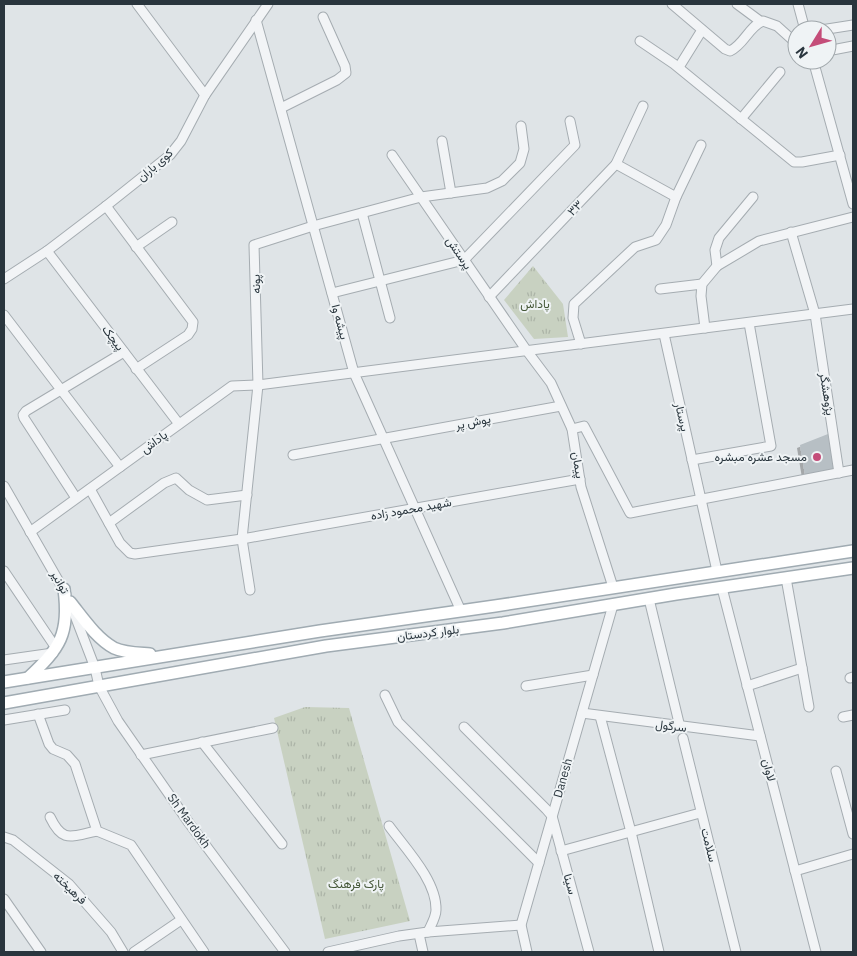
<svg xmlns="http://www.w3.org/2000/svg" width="857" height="956" viewBox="0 0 857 956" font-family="'IBM Plex Sans',Vazirmatn,sans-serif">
	<defs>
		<pattern id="grass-tufts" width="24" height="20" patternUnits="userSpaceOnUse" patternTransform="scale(1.25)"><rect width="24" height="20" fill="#c8d1c1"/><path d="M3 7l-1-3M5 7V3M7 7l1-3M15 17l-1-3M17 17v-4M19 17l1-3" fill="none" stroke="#acb4a7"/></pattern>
		<filter id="shadow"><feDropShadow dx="-3" dy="3" stdDeviation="0" flood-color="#0004"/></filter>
	</defs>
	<rect width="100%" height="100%" fill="#dfe4e7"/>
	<!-- grass -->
	<g fill="url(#grass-tufts)">
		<path d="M 533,266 L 563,304 L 568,337 L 534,339 L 504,300 Z"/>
		<path d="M 305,707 L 349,708 L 410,921 L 325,939 L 274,718 Z"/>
	</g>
	<!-- building -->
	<path fill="#b7bfc4" filter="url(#shadow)" d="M 828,434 L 834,470 L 805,475 L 800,445 Z"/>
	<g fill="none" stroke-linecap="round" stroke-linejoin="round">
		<!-- minor casing -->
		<g stroke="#a5acb1" stroke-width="11">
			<g id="minor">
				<path d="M 137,4 L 205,95"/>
				<path d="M 672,4 L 725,49 L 730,51 C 744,45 749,26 763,21 L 777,26 L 797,44"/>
				<path d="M 737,4 L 760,21"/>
				<path d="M 798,4 L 805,30"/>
				<path d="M 256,20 L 354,373 L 461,611"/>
				<path d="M 821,30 L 853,25"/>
				<path d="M 640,41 L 674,64 L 794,162 L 802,162 L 840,155"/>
				<path d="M 827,51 L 853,46"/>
				<path d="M 813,60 L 853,204"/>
				<path d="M 679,67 L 702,30"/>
				<path d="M 281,108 L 337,80 L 346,73 L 345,66 L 323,17"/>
				<path d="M 741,119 L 780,72"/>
				<path d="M 442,141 L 451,193"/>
				<path d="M 392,155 L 527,351 L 551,383 L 572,429 L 581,487 L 613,587"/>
				<path d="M 616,164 L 676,197"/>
				<path d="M 106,206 L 193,322 L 192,329 L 188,335 L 136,369"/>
				<path d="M 362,213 L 390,318"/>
				<path d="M 791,232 L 815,314 L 839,473"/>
				<path d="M 136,247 L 172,222"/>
				<path d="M 47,251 L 179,424"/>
				<path d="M 717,266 L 715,250 L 719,238 L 753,197"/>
				<path d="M 4,279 L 47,251 L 106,206 L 170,155 L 181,141 L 205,95 L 268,4"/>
				<path d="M 660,289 L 702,284"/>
				<path d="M 332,293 L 464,260 L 575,145 L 570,121"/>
				<path d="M 489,297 L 616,164 L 643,106"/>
				<path d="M 4,315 L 120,467"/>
				<path d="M 705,328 L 701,296 L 702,284 L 717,266 L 759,241 L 853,217"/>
				<path d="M 664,334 L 717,571"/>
				<path d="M 581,344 L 573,318 L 574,304 L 635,247 L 656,240 L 666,225 L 676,197 L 701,145"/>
				<path d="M 572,429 L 584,426 L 630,513 L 853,470"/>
				<path d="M 293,455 L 561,406"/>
				<path d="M 692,460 L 771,446 L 749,323"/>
				<path d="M 4,486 L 66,594"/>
				<path d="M 90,489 L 120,543 L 130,553 L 135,554 L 242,539 L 580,479"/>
				<path d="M 76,498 L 24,418 L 23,415 L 26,411 L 124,352"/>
				<path d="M 109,523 L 164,483 L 176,478 L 189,490 L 207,500 L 247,495"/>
				<path d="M 30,532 L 232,386 L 258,385 L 853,309"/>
				<path d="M 4,571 L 56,648"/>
				<path d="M 786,578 L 809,707"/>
				<path d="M 722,588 L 816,952"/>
				<path d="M 250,590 L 242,539 L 258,385 L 254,245 L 313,226 L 421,197 L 487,188 L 502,181 L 520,163 L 524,149 L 521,126"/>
				<path d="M 649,599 L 680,727"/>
				<path d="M 72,608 L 95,668 L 99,686 L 118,721 L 189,823 L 285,952"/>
				<path d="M 4,660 L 53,653"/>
				<path d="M 850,678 L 853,677"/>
				<path d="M 526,686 L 593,675"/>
				<path d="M 747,686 L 802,668"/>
				<path d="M 385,695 L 398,722 L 539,863"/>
				<path d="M 582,713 L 760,736"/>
				<path d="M 38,714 L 49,744 L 53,749 L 67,755 L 75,764 L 97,831 L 131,845 L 204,952"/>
				<path d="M 600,716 L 631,832 L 659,952"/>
				<path d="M 843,717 L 853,715"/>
				<path d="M 4,720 L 65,710"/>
				<path d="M 464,727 L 546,809 L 552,816 L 589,952"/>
				<path d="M 683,738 L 736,952"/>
				<path d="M 202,742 L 282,844"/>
				<path d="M 141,755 L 273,728"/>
				<path d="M 836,771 L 853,834"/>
				<path d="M 50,817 C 63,844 71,836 97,831"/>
				<path d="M 389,826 C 405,848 437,881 436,910 C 436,917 431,925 428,932"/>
				<path d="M 4,837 L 13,840 L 69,884 L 111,932 L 123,952"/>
				<path d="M 561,851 L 700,813"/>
				<path d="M 795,871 L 853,854"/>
				<path d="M 4,899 L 41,952"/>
				<path d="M 419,934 L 423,952"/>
				<path d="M 134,952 L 181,920"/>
				<path d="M 328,952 L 399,936 L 428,932 L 521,925"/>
				<path d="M 527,952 L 521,925 L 613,605"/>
			</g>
		</g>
		<!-- major casing -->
		<g stroke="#a0abb2" stroke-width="14">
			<g id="major">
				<path d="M 70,602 C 83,618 96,638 114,648 C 125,653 138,653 150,654"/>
				<path d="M 28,678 C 60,648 70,634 64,589"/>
				<path d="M 4,682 L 320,631 L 495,606 L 853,551"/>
				<path d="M 4,703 L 326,646 L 503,623 L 676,594 L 853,568"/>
			</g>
		</g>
		<!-- minor -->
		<use href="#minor" stroke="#f2f4f6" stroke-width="9"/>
		<!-- major -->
		<use href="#major" stroke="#fff" stroke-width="11"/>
	</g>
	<!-- markers -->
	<circle fill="#c44d79" stroke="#eff3f5" stroke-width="2" cx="817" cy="457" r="5"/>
	<g text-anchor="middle" stroke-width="4" stroke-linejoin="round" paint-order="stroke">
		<!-- street labels -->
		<g font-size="12" fill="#29353d" stroke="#eff3f5">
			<text transform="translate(155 165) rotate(-41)" y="4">کوی باران</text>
			<text transform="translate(575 208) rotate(-46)" y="4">۳۳</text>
			<text transform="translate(459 253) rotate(56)" y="4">پرستش</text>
			<text transform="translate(256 284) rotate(-92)" y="4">پونه</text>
			<text transform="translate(340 322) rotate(75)" y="4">پیشه وا</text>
			<text transform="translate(113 338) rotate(53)" y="4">پیچک</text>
			<text transform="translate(827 394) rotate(81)" y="4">پژوهشگر</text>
			<text transform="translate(682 417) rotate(77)" y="4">پرستار</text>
			<text transform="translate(473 422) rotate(-11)" y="4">پوش پر</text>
			<text transform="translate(154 442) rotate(-36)" y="4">پاداش</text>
			<text transform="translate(578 465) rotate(81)" y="4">پیمان</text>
			<text transform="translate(411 509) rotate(-10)" y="4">شهید محمود زاده</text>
			<text transform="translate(60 582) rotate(61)" y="4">توانیر</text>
			<text transform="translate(428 633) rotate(-7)" y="4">بلوار کردستان</text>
			<text transform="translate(671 726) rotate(7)" y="4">سرگول</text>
			<text transform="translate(769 770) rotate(75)" y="4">لاوان</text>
			<text transform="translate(563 778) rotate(-74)" y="4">Danesh</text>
			<text transform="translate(189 821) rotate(54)" y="4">Sh Mardokh</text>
			<text transform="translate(709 845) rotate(76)" y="4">سلامت</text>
			<text transform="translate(570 884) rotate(75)" y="4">سینا</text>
			<text transform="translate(70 888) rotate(44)" y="4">فرهیخته</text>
		</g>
		<!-- park labels -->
		<g font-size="12" fill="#455838" stroke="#eff3f5">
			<text x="535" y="308">پاداش</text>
			<text x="356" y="888">پارک فرهنگ</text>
		</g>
		<!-- poi labels -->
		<g font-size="12" fill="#29353d" stroke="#eff3f5" text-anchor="end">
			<text x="807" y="461">مسجد عشره مبشره</text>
		</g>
	</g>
	<!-- border -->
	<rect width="857" height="956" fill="none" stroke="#29353d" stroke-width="10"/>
	<!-- north arrow -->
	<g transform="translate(812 45) rotate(233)"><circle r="24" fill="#eff3f5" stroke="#a0a7ab"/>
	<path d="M0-4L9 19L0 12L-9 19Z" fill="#c44d79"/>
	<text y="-8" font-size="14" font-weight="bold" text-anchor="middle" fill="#29353d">N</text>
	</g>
</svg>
